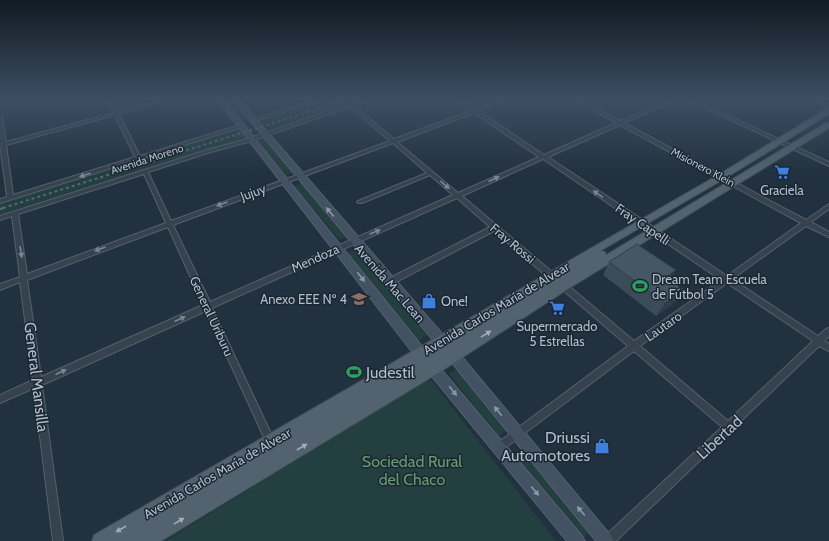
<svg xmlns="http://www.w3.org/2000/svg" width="829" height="541" viewBox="0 0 829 541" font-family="Cabin,sans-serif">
	<rect width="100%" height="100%" fill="#21313f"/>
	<!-- green -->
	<g fill="#233f40">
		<path d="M 224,99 L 231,99 L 249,119 L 243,121 Z"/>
		<path d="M 329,99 L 363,99 L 268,130 L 261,122 L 263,119 Z"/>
		<path d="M 234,130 L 240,130 L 244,134 L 245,138 L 241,141 L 217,147 L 0,215 L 0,204 Z"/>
		<path d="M 265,138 L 293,173 L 286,176 L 258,140 Z"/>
		<path d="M 302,183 L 347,236 L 339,239 L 294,186 Z"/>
		<path d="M 353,250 L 358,251 L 427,335 L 418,341 L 350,256 L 349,252 Z"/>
		<path d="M 457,369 L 507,430 L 499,436 L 449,374 Z"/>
		<path d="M 424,380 L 432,381 L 556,541 L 166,541 Z"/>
		<path d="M 525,451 L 591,531 L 583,539 L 517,458 Z"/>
	</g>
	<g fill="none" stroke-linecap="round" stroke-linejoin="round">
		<!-- minor casing -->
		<g stroke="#54606c" stroke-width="2">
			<g id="minor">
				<path d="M 0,99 L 5,99 L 0,101 Z"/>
				<path d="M 107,99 L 111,99 L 118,111 L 164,99 L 171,99 L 119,114 L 140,156 L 240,125 L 245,126 L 0,203 L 0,199 L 7,197 L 0,144 L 0,116 L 2,117 L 6,142 L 113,113 ZM 115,115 L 135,157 L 13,195 L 6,145 Z"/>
				<path d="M 364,99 L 371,99 L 354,106 L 394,139 L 471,111 L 455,99 L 460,99 L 475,109 L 503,99 L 509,99 L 479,111 L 544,155 L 616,123 L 574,99 L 579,99 L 621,121 L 670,99 L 676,99 L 624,123 L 806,220 L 829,204 L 829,209 L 811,222 L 829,232 L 829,237 L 806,226 L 732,279 L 818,336 L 826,329 L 829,328 L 829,336 L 824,341 L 829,344 L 829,351 L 819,346 L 616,541 L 603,541 L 604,537 L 722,427 L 634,351 L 501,451 L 498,453 L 495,451 L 493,448 L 495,445 L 628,346 L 494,231 L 392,284 L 386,284 L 385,282 L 386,280 L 490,227 L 457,198 L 212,308 L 274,440 L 276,443 L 274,446 L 271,448 L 268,446 L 206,311 L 42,385 L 63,541 L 53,541 L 34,388 L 0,403 L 0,395 L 33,380 L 20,282 L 0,290 L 0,284 L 20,277 L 12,216 L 0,220 L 0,216 L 207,150 L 244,140 ZM 350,107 L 390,141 L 171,221 L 148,172 L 211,152 L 248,142 ZM 474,113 L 539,157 L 458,193 L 397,142 ZM 620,125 L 801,223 L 727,276 L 548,157 ZM 393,143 L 427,173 L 358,201 L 357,202 L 358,203 L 362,203 L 430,175 L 453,195 L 210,302 L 173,225 ZM 543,159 L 721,280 L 634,341 L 462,196 ZM 144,174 L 166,223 L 27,274 L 18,214 ZM 168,227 L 203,305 L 41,377 L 27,280 ZM 727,283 L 813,341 L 728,421 L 640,346 Z"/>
				<path d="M 686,99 L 692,99 L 829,162 L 829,166 Z"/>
			</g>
		</g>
		<!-- tertiary casing -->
		<g stroke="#54606c" stroke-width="2">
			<g id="tertiary">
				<path d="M 316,99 L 325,99 L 256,121 L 251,120 Z"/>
				<path d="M 809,99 L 817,99 L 829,104 L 829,108 Z"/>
			</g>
		</g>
		<!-- secondary casing -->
		<g stroke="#54606c" stroke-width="2">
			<g id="secondary">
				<path d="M 217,99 L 223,99 L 424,349 L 582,536 L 585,541 L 567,541 L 416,357 Z"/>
				<path d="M 232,99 L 239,99 L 457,351 L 611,536 L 614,541 L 596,541 L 449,359 Z"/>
			</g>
		</g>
		<!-- primary casing -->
		<g stroke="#3f4c57" stroke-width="2">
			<path id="primary" d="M 826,109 L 829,109 L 829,114 L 724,179 L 600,251 L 605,252 L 606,255 L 826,123 L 829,123 L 829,128 L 568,289 L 440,372 L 161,541 L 92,541 L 94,535 L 718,175 Z"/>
		</g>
		<!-- minor -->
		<use href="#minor" fill="#36434e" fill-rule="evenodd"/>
		<!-- tertiary -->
		<use href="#tertiary" fill="#36434e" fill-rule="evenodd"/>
		<!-- secondary -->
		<use href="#secondary" fill="#435262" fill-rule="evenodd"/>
		<!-- primary -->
		<use href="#primary" fill="#53626f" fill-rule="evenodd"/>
		<!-- rail-far1 -->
		<path stroke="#576776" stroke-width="2" stroke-dasharray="3 3" stroke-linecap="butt" d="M 3,208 L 350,99"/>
		<!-- rail -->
		<path stroke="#576776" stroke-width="2.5" stroke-dasharray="4 4" stroke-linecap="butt" d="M 0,209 L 7,207"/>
	</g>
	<!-- wall -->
	<path fill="#3b4b57" d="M 609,262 L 683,289 L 675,302 L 656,316 L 603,275 Z"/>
	<!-- shaded-wall -->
	<g fill="#303d47">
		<path d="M 676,270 L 667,283 L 666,277 Z"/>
		<path d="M 683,289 L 675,302 L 656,316 L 665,303 Z"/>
	</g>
	<!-- building -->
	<path fill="#455765" stroke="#303d47" d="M 637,244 L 676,270 L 666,277 L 683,289 L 665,303 L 609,262 Z"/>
	<!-- one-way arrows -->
	<defs><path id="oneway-solid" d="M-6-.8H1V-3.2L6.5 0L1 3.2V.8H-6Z"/></defs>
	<g fill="#7a8692">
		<use href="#oneway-solid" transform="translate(85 175) rotate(163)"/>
		<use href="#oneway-solid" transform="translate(494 179) rotate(-24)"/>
		<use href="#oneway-solid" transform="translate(445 185) rotate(40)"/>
		<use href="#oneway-solid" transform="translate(598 194) rotate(-146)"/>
		<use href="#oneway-solid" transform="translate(222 204) rotate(160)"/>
		<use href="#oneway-solid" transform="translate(375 232) rotate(-23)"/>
		<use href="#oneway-solid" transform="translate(100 249) rotate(160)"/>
		<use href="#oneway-solid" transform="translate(21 252) rotate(81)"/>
		<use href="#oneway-solid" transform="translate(180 319) rotate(-24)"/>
		<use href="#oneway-solid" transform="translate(61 372) rotate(-24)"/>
	</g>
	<g fill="#8a98a6">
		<use href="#oneway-solid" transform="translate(330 212) rotate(-130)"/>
		<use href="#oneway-solid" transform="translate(361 277) rotate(52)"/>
		<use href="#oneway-solid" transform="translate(453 391) rotate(52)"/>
		<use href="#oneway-solid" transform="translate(498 411) rotate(-129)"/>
		<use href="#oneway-solid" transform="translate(535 491) rotate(50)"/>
		<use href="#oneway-solid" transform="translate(581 511) rotate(-130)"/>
	</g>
	<g fill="#9eabb8">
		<use href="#oneway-solid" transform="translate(486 334) rotate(-32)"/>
		<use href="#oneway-solid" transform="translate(302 447) rotate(-30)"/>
		<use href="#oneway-solid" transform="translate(179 521) rotate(-31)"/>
		<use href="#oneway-solid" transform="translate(121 529) rotate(150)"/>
	</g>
	<!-- sky -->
	<linearGradient id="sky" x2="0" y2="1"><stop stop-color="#121b23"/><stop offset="0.57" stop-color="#3d4e63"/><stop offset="1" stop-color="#3d4e63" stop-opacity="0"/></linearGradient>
	<rect width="829" height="175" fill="url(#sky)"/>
	<!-- icons -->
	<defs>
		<g id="supermarket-bare" transform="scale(1.2)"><path d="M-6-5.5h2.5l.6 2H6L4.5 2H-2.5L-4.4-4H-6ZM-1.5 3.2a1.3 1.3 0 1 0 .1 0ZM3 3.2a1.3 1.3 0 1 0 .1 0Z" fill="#3f7fe0" stroke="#1b2833" stroke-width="2.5" paint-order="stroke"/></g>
		<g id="stadium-bare" transform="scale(1.2)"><path d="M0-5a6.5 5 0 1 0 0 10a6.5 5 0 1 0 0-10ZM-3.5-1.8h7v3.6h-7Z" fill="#2e9e5b" stroke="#1b2833" stroke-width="2.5" paint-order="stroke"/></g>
		<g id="school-bare" transform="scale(1.2)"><path d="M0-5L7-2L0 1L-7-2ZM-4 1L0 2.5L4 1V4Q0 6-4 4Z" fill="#8d6e63" stroke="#1b2833" stroke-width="2.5" paint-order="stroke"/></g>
		<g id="shop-bare" transform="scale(1.2)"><path d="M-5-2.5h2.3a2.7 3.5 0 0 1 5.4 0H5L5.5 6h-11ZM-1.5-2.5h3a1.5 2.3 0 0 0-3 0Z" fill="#3f7fe0" stroke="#1b2833" stroke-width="2.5" paint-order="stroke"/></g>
	</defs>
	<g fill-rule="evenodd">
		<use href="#supermarket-bare" x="782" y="172"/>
		<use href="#stadium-bare" x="640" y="286"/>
		<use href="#school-bare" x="359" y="299"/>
		<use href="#shop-bare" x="429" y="301"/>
		<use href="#supermarket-bare" x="557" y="308"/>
		<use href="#stadium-bare" x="354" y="372"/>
		<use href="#shop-bare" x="602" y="446"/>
	</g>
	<g text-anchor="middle" stroke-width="3" stroke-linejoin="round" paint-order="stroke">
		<!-- far-street labels -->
		<g font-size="11" fill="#b1bdca" stroke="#1b2833">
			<text transform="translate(147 159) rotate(-18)" y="4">Avenida Moreno</text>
			<text transform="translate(703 167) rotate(28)" y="4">Misionero Klein</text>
		</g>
		<!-- poi labels -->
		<g font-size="13" fill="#b1bdca" stroke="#1b2833">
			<text x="782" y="195">Graciela</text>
			<text x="652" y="284" text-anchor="start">Dream Team Escuela<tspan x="652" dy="15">de Fútbol 5</tspan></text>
			<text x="347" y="304" text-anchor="end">Anexo EEE Nº 4</text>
			<text x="441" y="306" text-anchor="start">One!</text>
			<text x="557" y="331">Supermercado<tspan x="557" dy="15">5 Estrellas</tspan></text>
		</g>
		<!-- street labels -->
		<g font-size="13" fill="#b1bdca" stroke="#1b2833">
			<text transform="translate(253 192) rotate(-20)" y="5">Jujuy</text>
			<text transform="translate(643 224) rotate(34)" y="5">Fray Capelli</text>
			<text transform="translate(513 243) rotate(40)" y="5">Fray Rossi</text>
			<text transform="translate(315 258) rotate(-24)" y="5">Mendoza</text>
			<text transform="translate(390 283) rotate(49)" y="5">Avenida Mac Lean</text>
			<text transform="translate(496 308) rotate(-31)" y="5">Avenida Carlos María de Alvear</text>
			<text transform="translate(212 316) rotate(65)" y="5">General Uriburu</text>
			<text transform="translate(663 326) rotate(-35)" y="5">Lautaro</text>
			<text transform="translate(217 473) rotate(-30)" y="5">Avenida Carlos María de Alvear</text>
		</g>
		<!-- near-poi labels -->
		<g font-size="16" fill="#b1bdca" stroke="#1b2833" text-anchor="start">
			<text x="366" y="378">Judestil</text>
			<text x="590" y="443" text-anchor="end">Driussi<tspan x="590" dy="18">Automotores</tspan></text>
		</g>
		<!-- near-street labels -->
		<g font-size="16" fill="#b1bdca" stroke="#1b2833">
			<text transform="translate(37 377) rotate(83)" y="6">General Mansilla</text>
			<text transform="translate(719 437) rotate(-43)" y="6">Libertad</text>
		</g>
		<!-- near-park labels -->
		<g font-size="16" fill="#669d6c" stroke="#1b2833">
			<text x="412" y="467">Sociedad Rural<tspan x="412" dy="18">del Chaco</tspan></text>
		</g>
	</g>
</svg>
